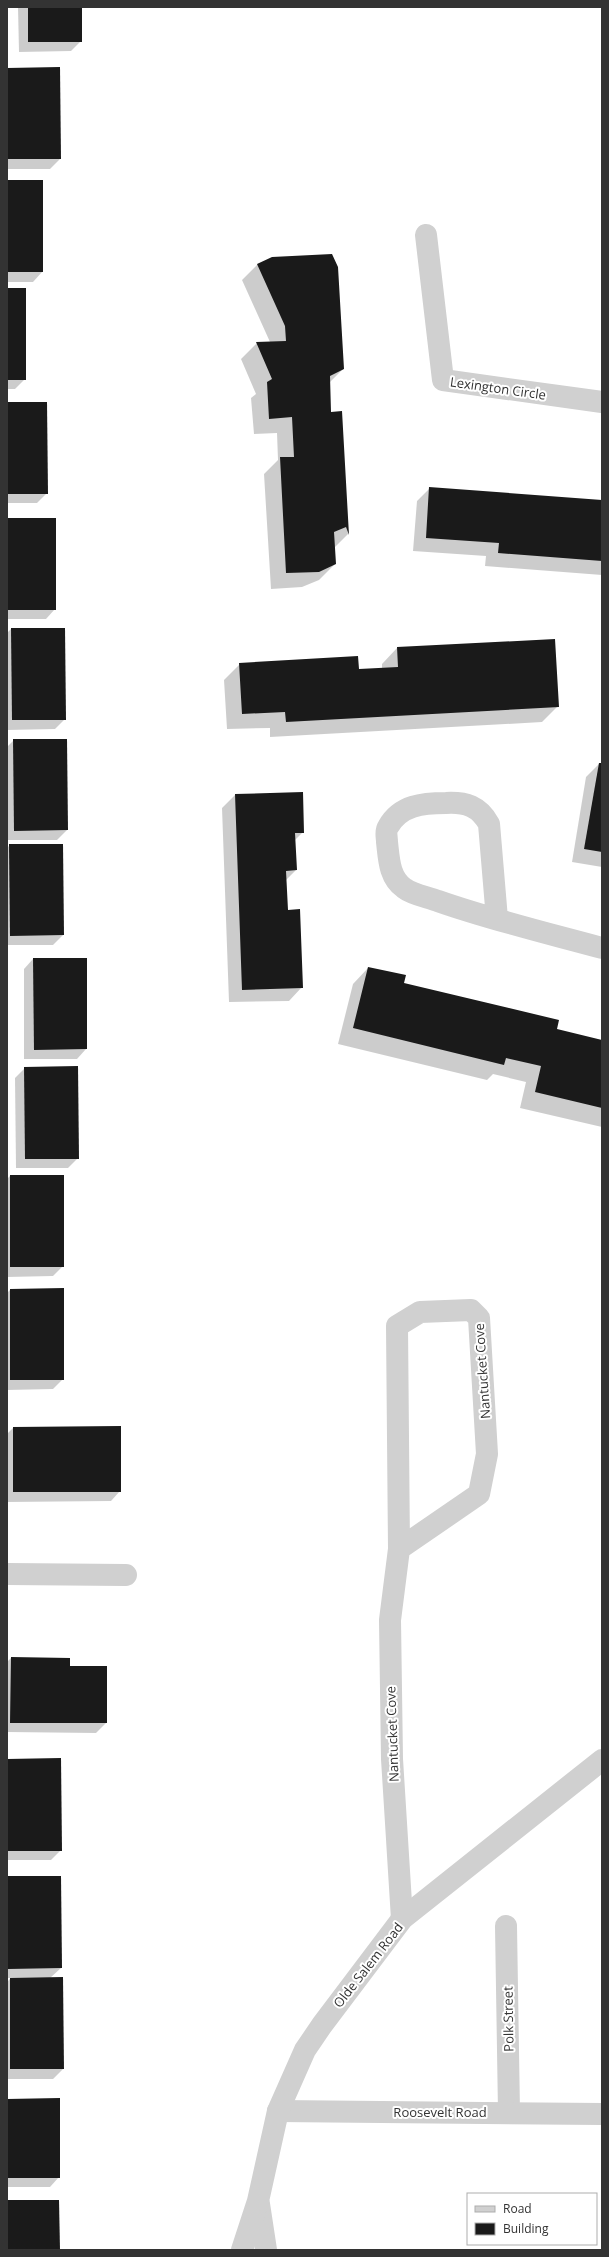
<svg xmlns="http://www.w3.org/2000/svg" width="609" height="2257" viewBox="0 0 609 2257" font-family="'Open Sans',sans-serif">
	<rect width="100%" height="100%" fill="#fff"/>
	<!-- shadow -->
	<g fill="#0003">
		<path d="M 18,7 L 81,7 L 81,41 L 71,51 L 19,52 Z"/>
		<path d="M 7,69 L 60,159 L 50,169 L 7,169 Z"/>
		<path d="M 7,182 L 42,272 L 33,282 L 7,282 Z"/>
		<path d="M 272,258 L 343,369 L 329,383 L 330,413 L 341,412 L 348,534 L 334,548 L 335,564 L 319,580 L 302,587 L 271,589 L 264,474 L 278,460 L 277,433 L 254,434 L 251,398 L 256,394 L 241,359 L 257,343 L 270,342 L 242,280 L 257,265 Z"/>
		<path d="M 7,289 L 25,379 L 15,389 L 7,389 Z"/>
		<path d="M 7,403 L 47,493 L 37,503 L 7,503 Z"/>
		<path d="M 430,488 L 602,501 L 602,575 L 485,566 L 486,556 L 413,551 L 417,501 Z"/>
		<path d="M 7,519 L 55,609 L 46,619 L 7,619 Z"/>
		<path d="M 11,629 L 65,719 L 55,729 L 7,730 L 7,633 Z"/>
		<path d="M 397,648 L 558,706 L 542,722 L 270,737 L 270,728 L 227,729 L 224,680 L 240,664 L 358,670 L 382,669 L 382,664 Z"/>
		<path d="M 14,740 L 67,830 L 57,840 L 7,840 L 7,747 Z"/>
		<path d="M 599,764 L 602,764 L 602,867 L 572,862 L 586,777 Z"/>
		<path d="M 235,795 L 303,832 L 294,841 L 296,870 L 286,880 L 287,911 L 302,987 L 289,1001 L 229,1002 L 222,808 Z"/>
		<path d="M 10,845 L 62,845 L 63,935 L 53,945 L 7,945 L 7,848 Z"/>
		<path d="M 33,959 L 86,1049 L 77,1059 L 24,1059 L 24,969 Z"/>
		<path d="M 368,968 L 403,984 L 556,1030 L 602,1041 L 602,1127 L 520,1108 L 526,1082 L 493,1074 L 487,1080 L 338,1044 L 353,984 Z"/>
		<path d="M 25,1068 L 78,1158 L 68,1168 L 16,1168 L 15,1078 Z"/>
		<path d="M 10,1176 L 63,1176 L 63,1266 L 53,1276 L 7,1277 L 7,1179 Z"/>
		<path d="M 63,1289 L 63,1379 L 53,1389 L 7,1390 L 7,1293 L 10,1290 Z"/>
		<path d="M 13,1428 L 120,1491 L 111,1501 L 7,1502 L 7,1434 Z"/>
		<path d="M 11,1658 L 69,1667 L 106,1723 L 96,1733 L 7,1732 L 7,1662 Z"/>
		<path d="M 8,1760 L 61,1850 L 51,1860 L 7,1860 Z"/>
		<path d="M 8,1877 L 61,1968 L 50,1978 L 63,2069 L 53,2079 L 7,2079 L 7,1982 L 11,1978 L 7,1978 Z"/>
		<path d="M 7,2100 L 59,2177 L 50,2187 L 7,2187 Z"/>
	</g>
	<!-- building -->
	<g fill="#1a1a1a">
		<rect x="28" y="7" width="54" height="35"/>
		<path d="M 60,67 L 61,159 L 7,159 L 7,68 Z"/>
		<rect x="7" y="180" width="36" height="92"/>
		<path d="M 332,254 L 338,267 L 344,369 L 330,376 L 331,412 L 342,411 L 349,535 L 346,527 L 334,532 L 336,564 L 319,572 L 286,573 L 280,457 L 294,457 L 292,417 L 269,419 L 267,382 L 272,379 L 256,342 L 286,341 L 285,326 L 257,264 L 272,257 Z"/>
		<rect x="7" y="288" width="19" height="92"/>
		<path d="M 7,402 L 47,402 L 48,494 L 7,494 Z"/>
		<path d="M 429,487 L 602,500 L 602,561 L 498,553 L 499,543 L 426,538 Z"/>
		<rect x="7" y="518" width="49" height="92"/>
		<path d="M 11,628 L 65,628 L 66,720 L 12,720 Z"/>
		<path d="M 555,639 L 559,707 L 286,722 L 285,712 L 242,714 L 239,663 L 358,656 L 359,669 L 398,667 L 397,647 Z"/>
		<path d="M 13,739 L 67,739 L 68,830 L 14,831 Z"/>
		<path d="M 599,763 L 602,763 L 602,852 L 584,849 Z"/>
		<path d="M 303,792 L 304,833 L 295,833 L 297,870 L 286,871 L 288,910 L 300,909 L 303,988 L 242,990 L 235,794 Z"/>
		<path d="M 9,844 L 63,844 L 64,935 L 10,936 Z"/>
		<path d="M 33,958 L 87,958 L 87,1049 L 34,1050 Z"/>
		<path d="M 368,967 L 406,975 L 404,983 L 559,1020 L 557,1029 L 602,1040 L 602,1108 L 535,1092 L 541,1066 L 506,1058 L 504,1065 L 353,1028 Z"/>
		<path d="M 78,1066 L 79,1159 L 25,1159 L 24,1067 Z"/>
		<rect x="10" y="1175" width="54" height="92"/>
		<path d="M 64,1288 L 64,1380 L 10,1380 L 10,1289 Z"/>
		<path d="M 121,1426 L 121,1492 L 13,1492 L 13,1427 Z"/>
		<path d="M 11,1657 L 70,1658 L 70,1666 L 107,1666 L 107,1723 L 10,1723 Z"/>
		<path d="M 61,1758 L 62,1851 L 8,1851 L 7,1759 Z"/>
		<path d="M 7,1876 L 61,1876 L 62,1968 L 8,1969 Z"/>
		<path d="M 63,1977 L 64,2069 L 10,2069 L 10,1978 Z"/>
		<path d="M 60,2098 L 60,2178 L 7,2178 L 7,2099 Z"/>
		<path d="M 7,2200 L 59,2200 L 60,2250 L 7,2250 Z"/>
	</g>
	<g fill="none" stroke-linecap="round" stroke-linejoin="round">
		<!-- minor -->
		<g stroke="#d0d0d0" stroke-width="22">
			<path d="M 426,235 L 443,380 L 602,402"/>
			<path d="M 497,919 L 489,824 C 479,806 466,802 446,803 C 423,803 400,805 388,827 C 385,831 387,837 387,842 C 389,859 389,877 404,888 C 413,895 428,897 438,901 C 492,920 547,933 602,948"/>
			<path d="M 399,1549 L 479,1494 L 487,1454 L 479,1318 L 471,1310 L 420,1312 L 397,1326 L 399,1549 L 390,1620 L 392,1759 L 402,1919"/>
			<path d="M 7,1574 L 126,1575"/>
			<path d="M 506,1926 L 509,2112"/>
			<path d="M 278,2111 L 602,2114"/>
			<path d="M 259,2204 L 266,2250"/>
			<path d="M 242,2250 L 258,2201 L 278,2111 L 305,2050 L 322,2025 L 402,1919 L 602,1760"/>
		</g>
	</g>
	<g text-anchor="middle" stroke-width="4" stroke-linejoin="round" paint-order="stroke">
		<!-- street labels -->
		<g font-size="13" fill="#333" stroke="#fff">
			<text transform="translate(498 388) rotate(8)" y="5">Lexington Circle</text>
			<text transform="translate(482 1371) rotate(-94)" y="5">Nantucket Cove</text>
			<text transform="translate(392 1734) rotate(-92)" y="5">Nantucket Cove</text>
			<text transform="translate(368 1965) rotate(-52)" y="5">Olde Salem Road</text>
			<text transform="translate(508 2019) rotate(-91)" y="5">Polk Street</text>
			<text x="440" y="2117">Roosevelt Road</text>
		</g>
	</g>
	<!-- border -->
	<rect width="609" height="2257" fill="none" stroke="#333333" stroke-width="16"/>
	<!-- legend -->
	<rect x="467" y="2193" width="130" height="52" fill="#ffffff" stroke="#adadad"/>
	<rect x="475" y="2206" width="20" height="6" fill="#d0d0d0" stroke="#adadad"/>
	<text x="503" y="2213" font-size="12" fill="#333333">Road</text>
	<rect x="475" y="2223" width="20" height="12" fill="#1a1a1a" stroke="#adadad"/>
	<text x="503" y="2233" font-size="12" fill="#333333">Building</text>
</svg>
